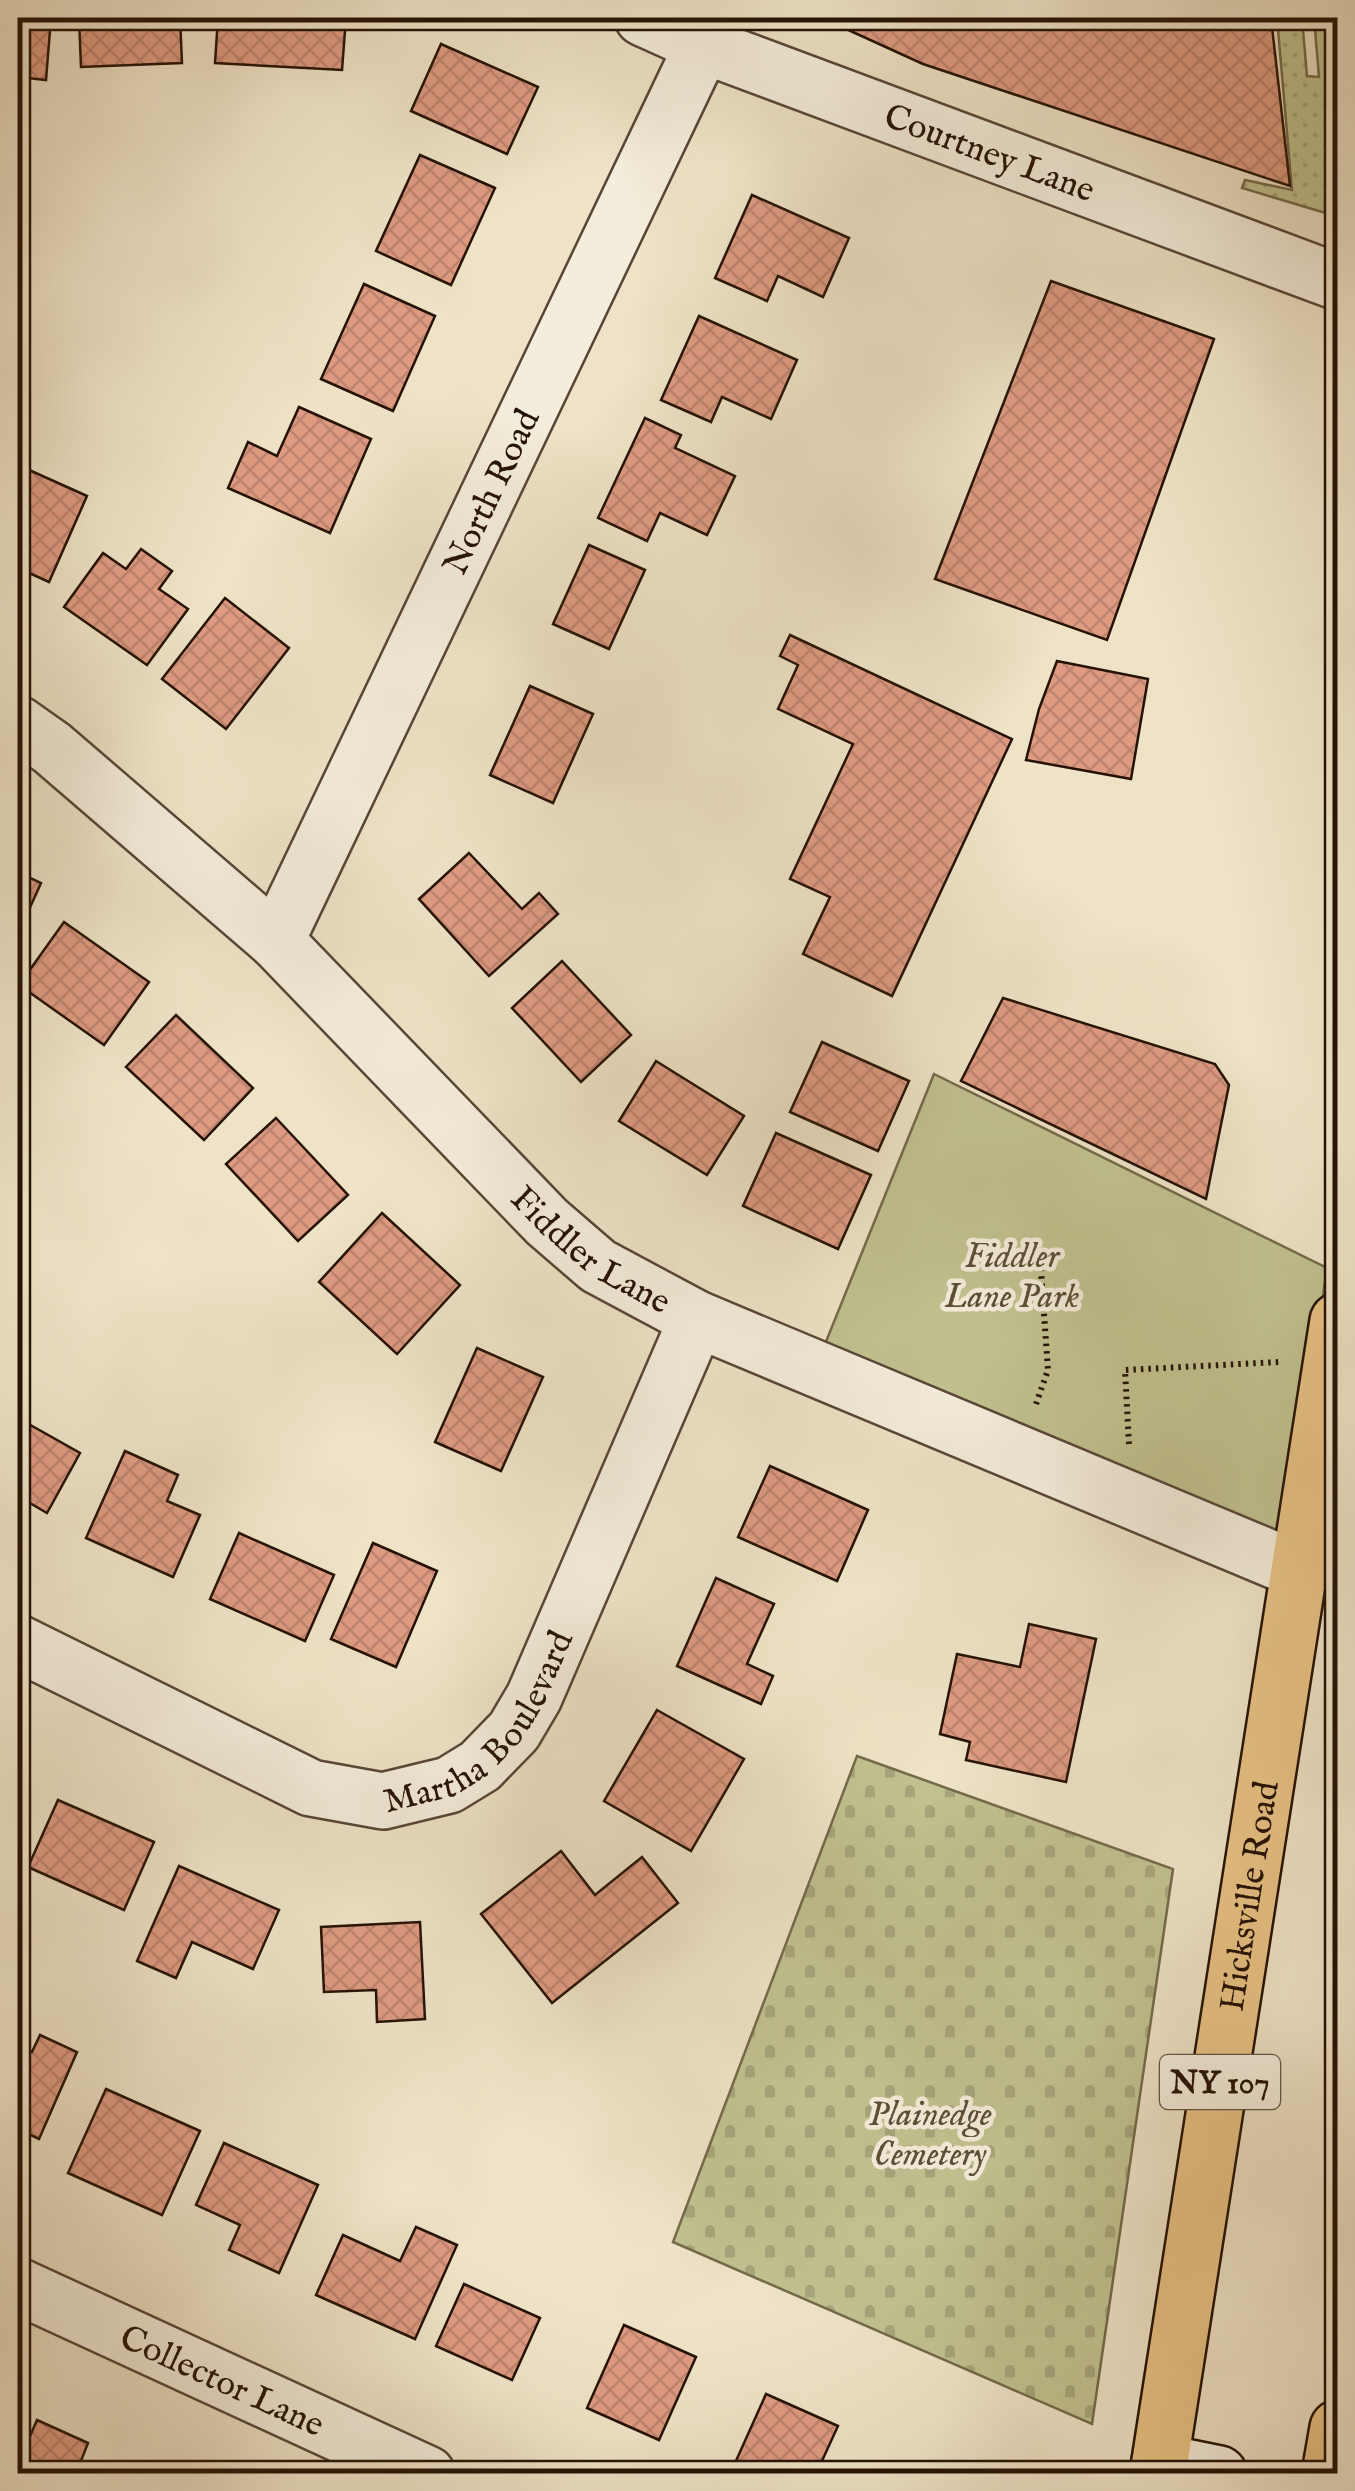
<svg xmlns="http://www.w3.org/2000/svg" width="1355" height="2491" viewBox="0 0 1355 2491" font-family="'IM FELL English',serif">
	<defs>
		<pattern id="grass-dots" width="8" height="8" patternUnits="userSpaceOnUse" patternTransform="scale(2.5)"><rect width="8" height="8" fill="#c1c190"/><path d="M2 2h.1M6 6h.1" fill="none" stroke="#a6a57b" stroke-width="1.8" stroke-linecap="round"/></pattern>
		<pattern id="cemetery-stones" width="16" height="16" patternUnits="userSpaceOnUse" patternTransform="scale(2.5)"><rect width="16" height="16" fill="#c1c190"/><path d="M2 7V4a2 2 0 0 1 4 0v3zM10 15v-3a2 2 0 0 1 4 0v3z" fill="#a6a57b"/></pattern>
		<pattern id="building-cross-hatch" width="8" height="8" patternUnits="userSpaceOnUse" patternTransform="scale(2.5)"><rect width="8" height="8" fill="#de9b82"/><path d="M0 0l8 8M0 8l8-8" fill="none" stroke="#be846f"/></pattern>
	</defs>
	<rect width="100%" height="100%" fill="#eee3c7"/>
	<filter id="stains"><feTurbulence type="fractalNoise" baseFrequency=".002" numOctaves="4"/><feColorMatrix values="0 0 0 0 .2 0 0 0 0 .09 0 0 0 0 .02 0 0 0 .5 -.17"/></filter>
	<radialGradient id="worn" r=".72"><stop offset=".6" stop-color="#630" stop-opacity="0"/><stop offset="1" stop-color="#630" stop-opacity=".3"/></radialGradient>
	<!-- grass -->
	<path fill="url(#grass-dots)" stroke="#736a4a" stroke-width="2.5" d="M 1277,18 L 1302,18 L 1307,76 L 1319,77 L 1314,18 L 1337,18 L 1338,137 L 1331,139 L 1329,214 L 1242,188 L 1245,180 L 1292,190 Z"/>
	<!-- cemetery -->
	<path fill="url(#cemetery-stones)" stroke="#736a4a" stroke-width="2.5" d="M 857,1756 L 1173,1869 L 1092,2424 L 673,2242 Z"/>
	<!-- park -->
	<path fill="#c1c190" stroke="#736a4a" stroke-width="2.5" d="M 934,1074 L 1327,1268 L 1288,1545 L 821,1354 Z"/>
	<!-- building -->
	<g fill="url(#building-cross-hatch)" stroke="#251205" stroke-width="2.5">
		<path d="M 18,18 L 51,18 L 46,80 L 18,77 Z"/>
		<path d="M 79,18 L 180,18 L 182,63 L 81,67 Z"/>
		<path d="M 218,18 L 346,18 L 342,70 L 215,63 Z"/>
		<path d="M 822,18 L 1271,18 L 1290,186 L 923,64 Z"/>
		<path d="M 441,44 L 538,87 L 507,154 L 411,111 Z"/>
		<path d="M 420,155 L 495,188 L 451,285 L 376,251 Z"/>
		<path d="M 752,195 L 849,238 L 823,297 L 778,276 L 767,301 L 715,278 Z"/>
		<path d="M 1051,281 L 1214,339 L 1107,640 L 935,579 Z"/>
		<path d="M 364,284 L 435,316 L 393,411 L 321,379 Z"/>
		<path d="M 699,316 L 797,360 L 771,419 L 722,397 L 711,422 L 661,400 Z"/>
		<path d="M 299,407 L 371,439 L 330,533 L 228,488 L 248,442 L 277,456 Z"/>
		<path d="M 645,418 L 681,435 L 675,448 L 735,476 L 707,535 L 660,513 L 647,541 L 598,518 Z"/>
		<path d="M 18,465 L 87,496 L 49,582 L 18,568 Z"/>
		<path d="M 589,545 L 645,570 L 609,649 L 553,624 Z"/>
		<path d="M 141,549 L 172,571 L 159,589 L 188,609 L 147,665 L 64,607 L 103,553 L 126,569 Z"/>
		<path d="M 225,598 L 289,648 L 226,729 L 162,679 Z"/>
		<path d="M 790,635 L 1012,739 L 892,996 L 803,954 L 830,897 L 790,879 L 853,744 L 778,709 L 798,665 L 780,656 Z"/>
		<path d="M 1057,661 L 1148,679 L 1131,779 L 1026,760 L 1039,709 Z"/>
		<path d="M 530,686 L 593,714 L 553,803 L 490,775 Z"/>
		<path d="M 469,853 L 522,909 L 539,893 L 558,914 L 489,976 L 419,899 Z"/>
		<path d="M 18,872 L 41,883 L 18,934 Z"/>
		<path d="M 64,922 L 149,982 L 104,1045 L 19,985 Z"/>
		<path d="M 562,961 L 631,1035 L 581,1082 L 512,1008 Z"/>
		<path d="M 1003,998 L 1215,1064 L 1229,1085 L 1206,1199 L 961,1081 Z"/>
		<path d="M 176,1015 L 253,1088 L 204,1140 L 126,1067 Z"/>
		<path d="M 822,1042 L 909,1081 L 878,1151 L 790,1112 Z"/>
		<path d="M 656,1061 L 744,1116 L 707,1175 L 619,1121 Z"/>
		<path d="M 276,1118 L 348,1195 L 298,1241 L 226,1164 Z"/>
		<path d="M 776,1133 L 871,1175 L 838,1249 L 743,1206 Z"/>
		<path d="M 382,1213 L 460,1285 L 397,1354 L 319,1282 Z"/>
		<path d="M 477,1348 L 543,1377 L 501,1471 L 435,1442 Z"/>
		<path d="M 18,1418 L 80,1453 L 47,1513 L 18,1496 Z"/>
		<path d="M 125,1451 L 178,1475 L 167,1501 L 200,1515 L 173,1577 L 86,1538 Z"/>
		<path d="M 770,1466 L 868,1510 L 837,1581 L 738,1537 Z"/>
		<path d="M 239,1533 L 334,1575 L 305,1641 L 210,1599 Z"/>
		<path d="M 373,1543 L 437,1571 L 396,1667 L 331,1639 Z"/>
		<path d="M 716,1578 L 774,1604 L 747,1664 L 773,1676 L 761,1704 L 677,1666 Z"/>
		<path d="M 1029,1624 L 1096,1639 L 1066,1782 L 966,1760 L 970,1742 L 940,1734 L 957,1654 L 1020,1667 Z"/>
		<path d="M 657,1710 L 744,1759 L 691,1851 L 604,1801 Z"/>
		<path d="M 58,1800 L 154,1842 L 124,1910 L 28,1867 Z"/>
		<path d="M 561,1851 L 595,1895 L 642,1857 L 678,1903 L 552,2003 L 481,1914 Z"/>
		<path d="M 179,1866 L 279,1910 L 253,1969 L 192,1942 L 176,1978 L 137,1961 Z"/>
		<path d="M 420,1922 L 425,2019 L 377,2022 L 376,1990 L 324,1992 L 321,1927 Z"/>
		<path d="M 40,2035 L 77,2052 L 39,2139 L 18,2129 L 18,2046 L 32,2052 Z"/>
		<path d="M 106,2089 L 200,2131 L 162,2215 L 68,2173 Z"/>
		<path d="M 224,2143 L 318,2185 L 279,2273 L 229,2250 L 240,2225 L 196,2205 Z"/>
		<path d="M 416,2227 L 457,2245 L 415,2339 L 316,2295 L 343,2235 L 400,2261 Z"/>
		<path d="M 464,2284 L 540,2318 L 512,2380 L 436,2346 Z"/>
		<path d="M 624,2325 L 696,2357 L 659,2440 L 587,2408 Z"/>
		<path d="M 766,2394 L 838,2426 L 816,2474 L 731,2472 Z"/>
		<path d="M 37,2420 L 88,2443 L 79,2466 L 96,2474 L 18,2474 L 18,2464 Z"/>
	</g>
	<g fill="none" stroke-linecap="round" stroke-linejoin="round">
		<!-- minor casing -->
		<g stroke="#574636" stroke-width="60">
			<g id="minor">
				<path id="s1" d="M 643,18 L 703,45 L 1338,282"/>
				<path id="s2" d="M 18,724 L 52,748 L 276,941 L 547,1222 L 598,1266 L 697,1319 L 1298,1570"/>
				<path id="s3" d="M 276,941 L 703,45"/>
				<path id="s4" d="M 18,1643 L 311,1788 L 383,1801 L 449,1785 L 480,1766 L 514,1731 L 534,1697 L 697,1319"/>
				<path id="s5" d="M 18,2286 L 427,2474"/>
			</g>
		</g>
		<!-- secondary casing -->
		<g stroke="#251205" stroke-width="60">
			<path id="secondary" d="M 1160,2462 L 1219,2474"/>
		</g>
		<!-- primary casing -->
		<g stroke="#251205" stroke-width="60">
			<g id="primary">
				<path id="s6" d="M 1158,2474 L 1338,1321"/>
				<path d="M 1330,2474 L 1338,2428"/>
			</g>
		</g>
		<!-- path -->
		<g stroke="#251205" stroke-width="6" stroke-dasharray="2.5 5" stroke-linecap="butt">
			<path d="M 1036,1404 L 1048,1370 L 1040,1257"/>
			<path d="M 1129,1444 L 1125,1370 L 1279,1362"/>
		</g>
		<!-- minor -->
		<use href="#minor" stroke="#f4eddb" stroke-width="55"/>
		<!-- secondary -->
		<use href="#secondary" stroke="#f4eddb" stroke-width="55"/>
		<!-- primary -->
		<use href="#primary" stroke="#e7c284" stroke-width="55"/>
	</g>
	<g text-anchor="middle" stroke-width="9" stroke-linejoin="round" paint-order="stroke">
		<!-- shield labels -->
		<rect fill="#f4eddb" stroke="#635445" stroke-width="2.5" x="1160" y="2055" width="120" height="54" rx="8"/>
		<g font-size="32" font-weight="bold" fill="#251205">
			<text x="1220" y="2093">NY 107</text>
		</g>
		<!-- street labels -->
		<g font-size="35" fill="#251205" stroke="#f4eddb">
			<text dy="12" stroke="none"><textPath href="#s1" startOffset="372">Courtney Lane</textPath></text>
			<text dy="12" stroke="none"><textPath href="#s3" startOffset="498">North Road</textPath></text>
			<text dy="12" stroke="none"><textPath href="#s2" startOffset="780">Fiddler Lane</textPath></text>
			<text dy="12" stroke="none"><textPath href="#s4" startOffset="532">Martha Boulevard</textPath></text>
			<text dy="12" stroke="none"><textPath href="#s6" startOffset="585">Hicksville Road</textPath></text>
			<text dy="12" stroke="none"><textPath href="#s5" startOffset="225">Collector Lane</textPath></text>
		</g>
		<!-- park labels -->
		<g font-size="35" font-style="italic" fill="#5c4f36" stroke="#f4eddb">
			<text x="1012" y="1267">Fiddler<tspan x="1012" dy="40">Lane Park</tspan></text>
			<text x="930" y="2125">Plainedge<tspan x="930" dy="40">Cemetery</tspan></text>
		</g>
	</g>
	<!-- margin -->
	<rect width="1355" height="2491" fill="none" stroke="#eee3c7" stroke-width="60"/>
	<rect x="20" y="20" width="1315" height="2451" fill="none" stroke="#251205" stroke-width="5"/>
	<rect x="30" y="30" width="1295" height="2431" fill="none" stroke="#251205" stroke-width="2.5"/>
	<rect width="100%" height="100%" filter="url(#stains)"/>
	<rect width="100%" height="100%" fill="url(#worn)"/>
</svg>
